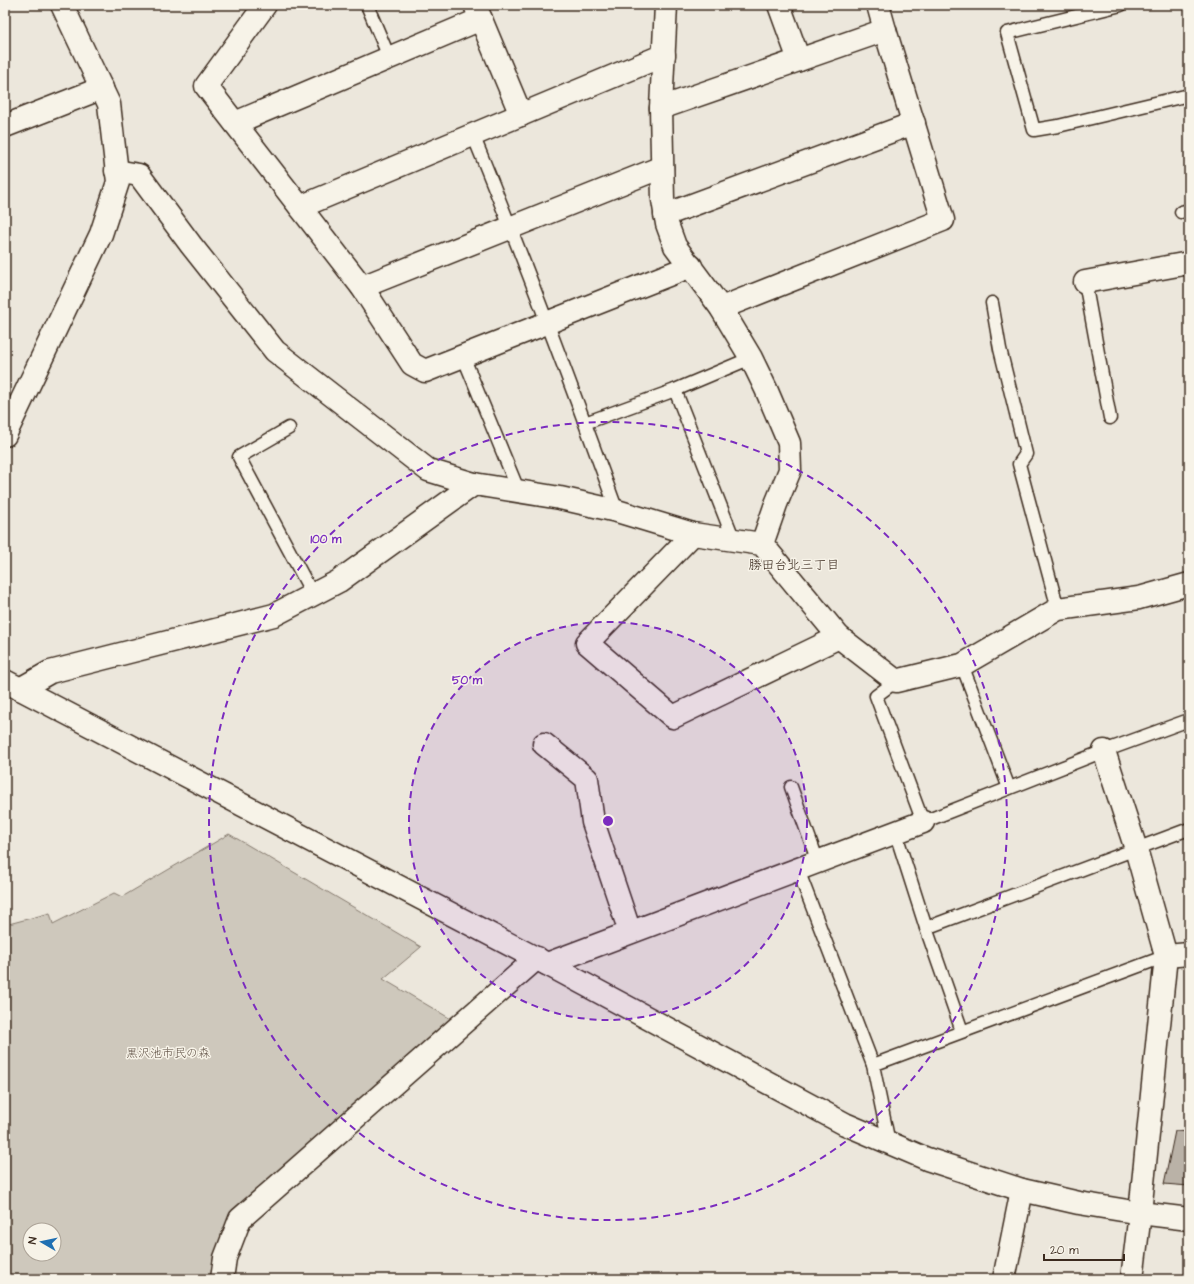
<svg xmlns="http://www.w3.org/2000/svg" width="1194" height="1284" viewBox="0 0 1194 1284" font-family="'Architects Daughter','Klee One',sans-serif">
	<rect width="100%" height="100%" fill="#ece7dc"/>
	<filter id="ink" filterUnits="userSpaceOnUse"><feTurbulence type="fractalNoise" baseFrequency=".025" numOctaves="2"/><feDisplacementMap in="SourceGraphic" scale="8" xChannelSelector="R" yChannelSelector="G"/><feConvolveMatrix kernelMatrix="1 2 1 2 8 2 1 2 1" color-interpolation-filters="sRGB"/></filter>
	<g filter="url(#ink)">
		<!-- green -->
		<path fill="#cec8bc" stroke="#84796d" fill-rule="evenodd" d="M 229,834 L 421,947 L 383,979 L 451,1019 L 214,1260 L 211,1279 L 5,1279 L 5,925 L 50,913 L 53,924 L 114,893 L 122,897 ZM 30,1230 L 54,1230 L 54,1254 L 30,1254 Z"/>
		<!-- building -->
		<path fill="#bab2a7" stroke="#3b2a1e" d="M 1175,1131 L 1189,1132 L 1189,1186 L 1164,1184 Z"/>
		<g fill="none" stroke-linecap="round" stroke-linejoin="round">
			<!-- lane casing -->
			<g stroke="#3b2a1e" stroke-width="15">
				<g id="lane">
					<path d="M 367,5 L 389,57"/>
					<path d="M 1121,5 L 1007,33 L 1034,130 L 1058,126 L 1189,95"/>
					<path d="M 473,135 C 524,259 571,384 617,511"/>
					<path d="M 1181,212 L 1189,210"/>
					<path d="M 1085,282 L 1110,418"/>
					<path d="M 992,303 L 1000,349 L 1026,454 L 1019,464 L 1058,609"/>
					<path d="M 463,356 L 519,492"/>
					<path d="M 585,423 L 675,390"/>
					<path d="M 289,428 L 239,457 L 313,595"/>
					<path d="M 734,540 L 675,390 L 751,358"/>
					<path d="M 962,665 L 1009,788"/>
					<path d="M 896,681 L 876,696 L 923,822 L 1104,751 L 1189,720"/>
					<path d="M 791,787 L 818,862"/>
					<path d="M 895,831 L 926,928 L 962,1031"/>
					<path d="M 798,870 L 873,1065 L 889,1143"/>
					<path d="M 926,928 L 1189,829"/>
					<path d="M 873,1065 L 1166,956"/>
				</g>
			</g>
			<!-- street casing -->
			<g stroke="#3b2a1e" stroke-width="25">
				<g id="street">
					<path d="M 265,5 L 206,86 L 362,287 L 412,364 L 425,371 L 691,266"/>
					<path d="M 475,5 L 521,115"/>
					<path d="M 666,5 L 661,108 L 663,200 L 667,224 L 675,246 L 721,308 L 751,358 L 766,389 L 789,443 L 790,470 L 776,504 L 762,544"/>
					<path d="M 779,5 L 799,60"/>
					<path d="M 878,5 L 885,30"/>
					<path d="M 661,108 L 885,30 L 943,220 L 721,308"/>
					<path d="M 235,123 L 481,19"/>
					<path d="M 5,126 L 102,88"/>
					<path d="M 116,171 L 139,175 L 191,245 L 275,351 L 428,470 L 474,484"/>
					<path d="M 300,207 L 664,55"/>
					<path d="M 665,215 L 914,123"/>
					<path d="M 1085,282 L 1189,263"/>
					<path d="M 362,287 L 662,167"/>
					<path d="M 5,435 L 101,234 L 118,182 L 109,104 L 62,5"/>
					<path d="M 693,534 L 587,643 L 673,717 L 839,637"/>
					<path d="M 20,689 L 50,672 L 274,615 L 339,581 L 474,484 L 560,498 L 617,511 L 693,534 L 762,544 L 839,637 L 896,681 L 962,665 L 1058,609 L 1139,598 L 1189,584"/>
					<path d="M 544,744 L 587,779 L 593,822 L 630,932"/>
					<path d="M 1104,751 L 1136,849 L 1166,956 L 1140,1213"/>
					<path d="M 1166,956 L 1189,954"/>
					<path d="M 547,964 L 923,822"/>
					<path d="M 222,1279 L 225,1258 L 240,1219 L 537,958"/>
					<path d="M 1004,1279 L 1022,1190"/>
				</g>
			</g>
			<!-- secondary casing -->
			<g stroke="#3b2a1e" stroke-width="25">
				<g id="secondary">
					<path d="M 5,681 L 547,964 L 845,1124 L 927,1159 L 1022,1190 L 1079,1203 L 1140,1213 L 1189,1219"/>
					<path d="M 1132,1279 L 1140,1213"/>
				</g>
			</g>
			<!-- lane -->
			<use href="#lane" stroke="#f7f3e8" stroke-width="12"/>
			<!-- street -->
			<use href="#street" stroke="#f7f3e8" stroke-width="22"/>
			<!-- secondary -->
			<use href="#secondary" stroke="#f7f3e8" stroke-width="22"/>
		</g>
	</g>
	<!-- distance rings -->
	<circle cx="608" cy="821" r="199" fill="#7b2cbf" fill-opacity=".12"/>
	<g fill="none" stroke="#7b2cbf" stroke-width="2" stroke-dasharray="7 5">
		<circle cx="608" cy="821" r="199"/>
		<circle cx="608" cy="821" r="399"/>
	</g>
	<g text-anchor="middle" stroke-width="3" stroke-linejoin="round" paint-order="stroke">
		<!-- park labels -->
		<g font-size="12" fill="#605246" stroke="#f7f3e8">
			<text x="168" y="1057">黒沢池市民の森</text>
		</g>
		<!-- neighbourhood labels -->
		<g font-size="13" fill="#3b2a1e" stroke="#f7f3e8">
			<text x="794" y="569">勝田台北三丁目</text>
		</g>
	</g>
	<circle cx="608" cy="821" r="6" fill="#7b2cbf" stroke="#f7f3e8" stroke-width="2"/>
	<g font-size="12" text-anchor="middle" font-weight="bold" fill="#7b2cbf" stroke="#f7f3e8" stroke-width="3" stroke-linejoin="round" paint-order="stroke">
		<text x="326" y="543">100 m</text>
		<text x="467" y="684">50 m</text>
	</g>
	<!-- margin -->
	<rect width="1194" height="1284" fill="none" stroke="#f7f3e8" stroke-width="20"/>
	<rect x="10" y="10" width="1174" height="1264" fill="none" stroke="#3b2a1e" stroke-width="1.5" filter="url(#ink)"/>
	<!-- north arrow -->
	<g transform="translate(42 1242) rotate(279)"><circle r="19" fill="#f7f3e8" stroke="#aca397"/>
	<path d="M0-3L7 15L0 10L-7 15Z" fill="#1f6fb2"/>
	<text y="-6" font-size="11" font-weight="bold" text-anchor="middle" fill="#3b2a1e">N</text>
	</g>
	<!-- scale -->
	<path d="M1044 1254v6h80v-6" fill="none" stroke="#3b2a1e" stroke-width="2"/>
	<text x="1050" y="1254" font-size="12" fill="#3b2a1e" stroke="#f7f3e8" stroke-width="3" paint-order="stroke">20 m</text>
</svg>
